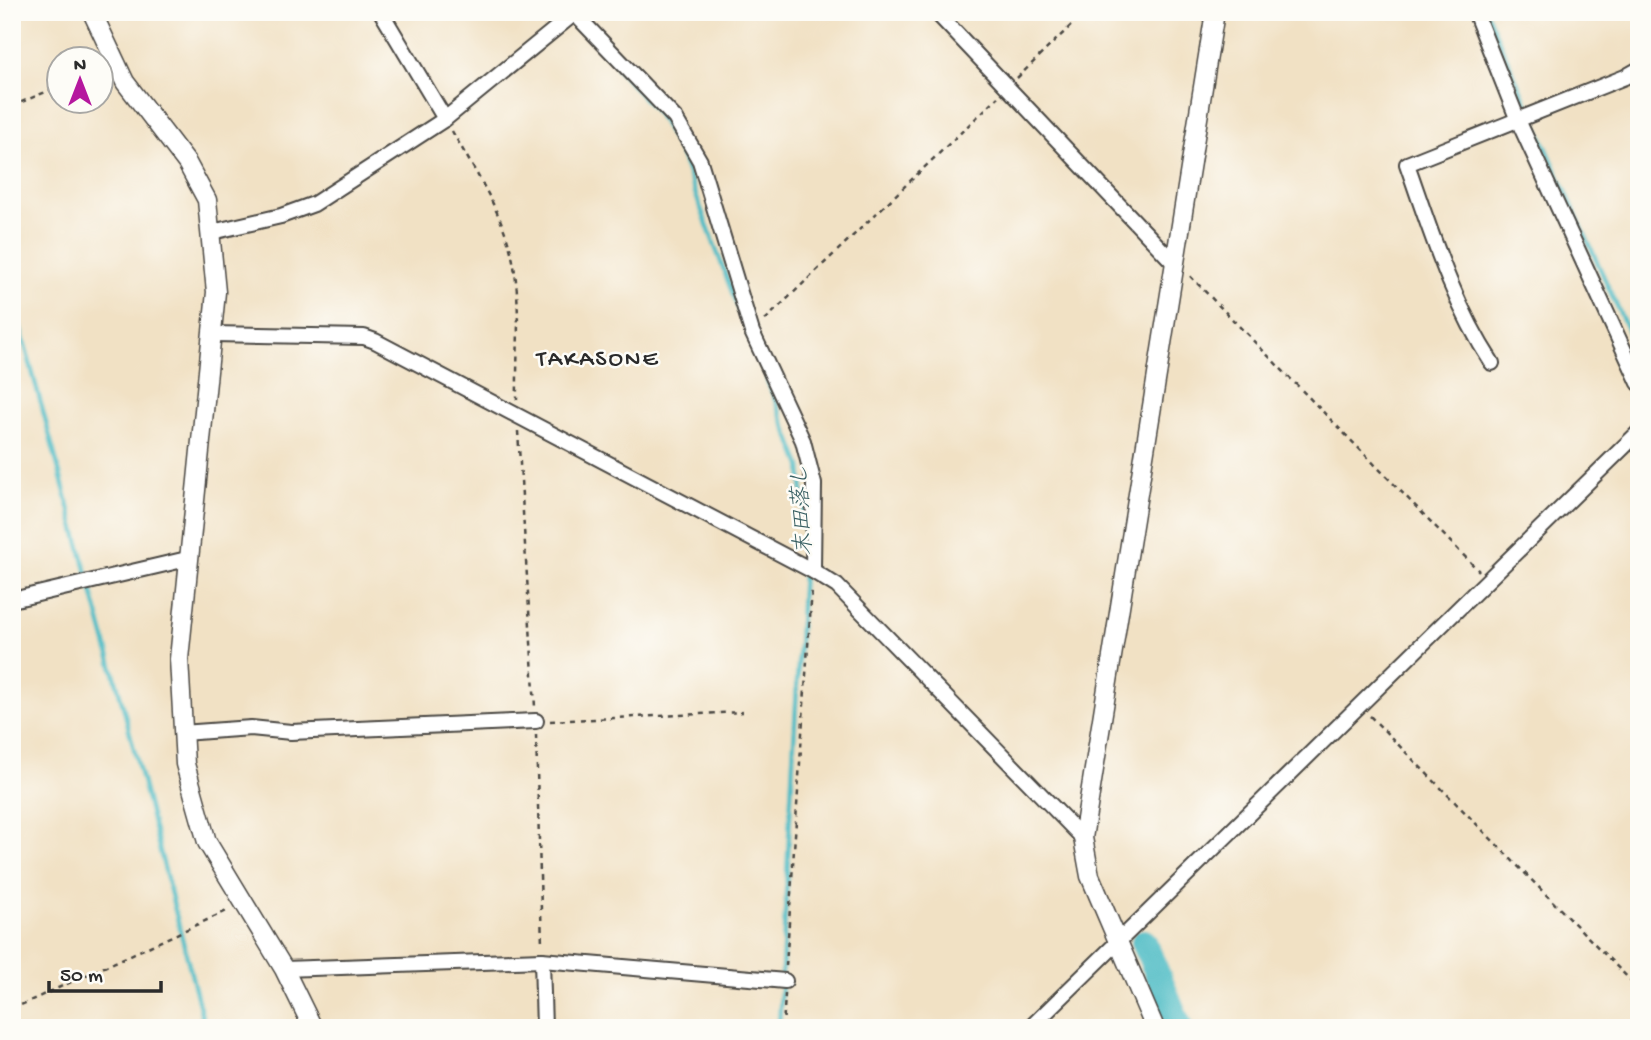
<svg xmlns="http://www.w3.org/2000/svg" width="1651" height="1040" viewBox="0 0 1651 1040" font-family="'Gochi Hand','Klee One',sans-serif">
	<rect width="100%" height="100%" fill="#fdfcf7"/>
	<filter id="ink" filterUnits="userSpaceOnUse"><feTurbulence type="fractalNoise" baseFrequency=".0143" numOctaves="2"/><feDisplacementMap in="SourceGraphic" scale="14" xChannelSelector="R" yChannelSelector="G"/><feConvolveMatrix kernelMatrix="1 2 1 2 8 2 1 2 1" color-interpolation-filters="sRGB"/></filter>
	<filter id="wash" filterUnits="userSpaceOnUse"><feTurbulence type="fractalNoise" baseFrequency=".00686" numOctaves="4" result="noise"/><feDisplacementMap in="SourceGraphic" scale="28" xChannelSelector="R" yChannelSelector="G"/><feGaussianBlur stdDeviation="1.57" result="paint"/><feColorMatrix in="noise" values="0 0 0 0 0 0 0 0 0 0 0 0 0 0 0 0 0 1.4 0 .05"/><feComposite in="paint" operator="in"/></filter>
	<g filter="url(#wash)">
		<rect width="100%" height="100%" fill="#f1e1c4"/>
		<g fill="none" stroke-linecap="round" stroke-linejoin="round">
			<!-- stream -->
			<g stroke="#4ebcc5" stroke-width="4.5">
				<path d="M 1486,12 L 1639,356"/>
				<path d="M 617,68 L 658,114 L 680,152 L 739,311"/>
				<path d="M 12,297 L 123,706 L 205,1028"/>
				<path d="M 767,380 L 801,466 L 805,526 L 803,561"/>
				<path d="M 779,1028 L 803,570"/>
			</g>
			<!-- river -->
			<path stroke="#4ebcc5" stroke-width="26" d="M 1144,942 L 1180,1028"/>
		</g>
	</g>
	<g filter="url(#ink)">
		<g fill="none" stroke-linecap="round" stroke-linejoin="round">
			<!-- minor casing -->
			<g stroke="#494642" stroke-width="18">
				<g id="minor">
					<path d="M 381,12 L 445,119"/>
					<path d="M 936,12 L 1175,264"/>
					<path d="M 1475,12 L 1517,118 L 1639,383"/>
					<path d="M 575,14 L 675,118 L 700,161 L 752,332 L 803,441 L 814,484 L 813,571"/>
					<path d="M 212,232 L 281,216 L 314,204 L 445,119 L 576,12"/>
					<path d="M 213,334 L 364,337 L 375,341 L 813,571 L 837,586 L 1083,838"/>
					<path d="M 1492,363 C 1452,302 1431,232 1407,164 L 1625,77 L 1639,69"/>
					<path d="M 12,600 L 187,559"/>
					<path d="M 182,733 L 251,728 L 291,732 L 536,721"/>
					<path d="M 542,960 L 544,1028"/>
					<path d="M 284,969 L 542,960 L 785,981"/>
					<path d="M 1030,1028 L 1639,432"/>
				</g>
			</g>
			<!-- tertiary casing -->
			<g stroke="#494642" stroke-width="21">
				<g id="tertiary">
					<path d="M 92,12 L 125,82 L 187,163 L 207,200 L 216,292 L 179,659 L 185,764 L 207,842 L 284,969 L 313,1028"/>
					<path d="M 1155,1028 L 1090,876 L 1083,838 L 1215,12"/>
				</g>
			</g>
			<!-- path -->
			<g stroke="#494642" stroke-width="2.5" stroke-dasharray="5 5" stroke-linecap="butt">
				<path d="M 1017,78 L 1085,12"/>
				<path d="M 12,106 L 60,86"/>
				<path d="M 452,131 C 474,170 502,211 512,256 C 522,301 516,353 517,400"/>
				<path d="M 1190,276 L 1479,571"/>
				<path d="M 765,320 L 998,97"/>
				<path d="M 518,431 L 535,707"/>
				<path d="M 1370,716 L 1639,989"/>
				<path d="M 550,721 L 743,712"/>
				<path d="M 536,735 L 542,945"/>
				<path d="M 786,966 L 812,588"/>
				<path d="M 12,1009 L 229,910"/>
				<path d="M 783,1028 L 785,994"/>
			</g>
			<!-- minor -->
			<use href="#minor" stroke="#fff" stroke-width="14"/>
			<!-- tertiary -->
			<use href="#tertiary" stroke="#fff" stroke-width="18"/>
		</g>
	</g>
	<g text-anchor="middle" stroke-width="5" stroke-linejoin="round" paint-order="stroke">
		<!-- water labels -->
		<g font-size="23" font-style="italic" fill="#375e61" stroke="#fdfcf7">
			<text transform="translate(800 510) rotate(-93)" y="8">末田落し</text>
		</g>
		<!-- quarter labels -->
		<g font-size="24" letter-spacing="2" fill="#2b2b2b" stroke="#fdfcf7">
			<text x="598" y="365">TAKASONE</text>
		</g>
	</g>
	<!-- margin -->
	<rect width="1651" height="1040" fill="none" stroke="#fdfcf7" stroke-width="42"/>
	<!-- north arrow -->
	<g transform="translate(80 80)"><circle r="33" fill="#fdfcf7" stroke="#a9a8a5" stroke-width="2"/>
	<path d="M0-5L12 26L0 18L-12 26Z" fill="#b5179e"/>
	<text y="-10" font-size="19" font-weight="bold" text-anchor="middle" fill="#2b2b2b">N</text>
	</g>
	<!-- scale -->
	<path d="M49 981v10h112v-10" fill="none" stroke="#2b2b2b" stroke-width="3.5"/>
	<text x="60" y="981" font-size="21" fill="#2b2b2b" stroke="#fdfcf7" stroke-width="5" paint-order="stroke">50 m</text>
</svg>
